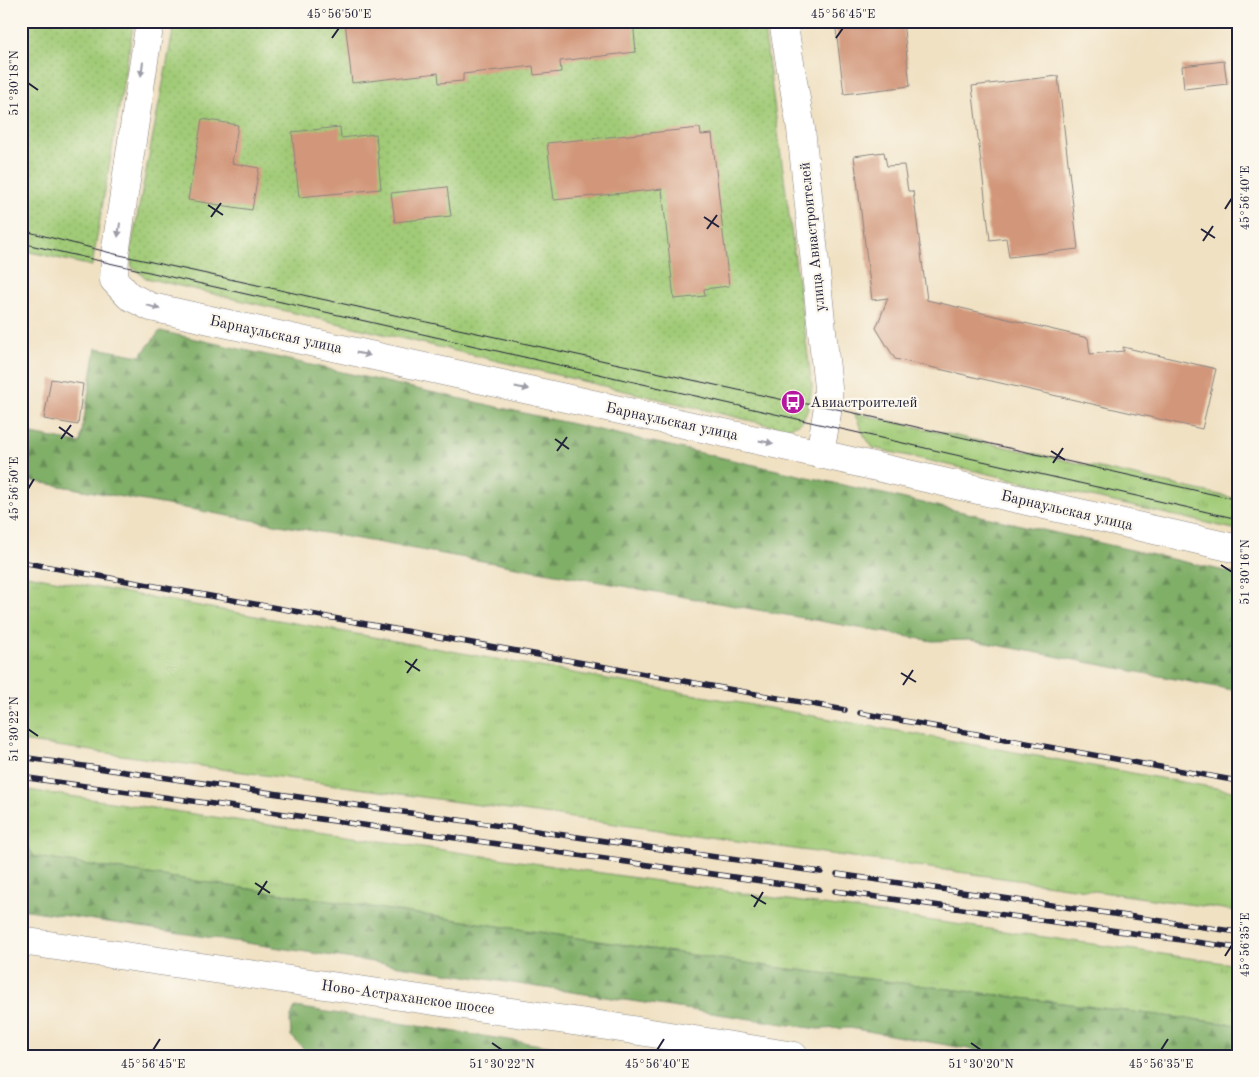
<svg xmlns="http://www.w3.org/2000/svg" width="1259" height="1077" viewBox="0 0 1259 1077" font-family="'Old Standard TT',serif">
	<defs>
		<pattern id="grass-tufts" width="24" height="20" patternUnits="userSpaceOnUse" patternTransform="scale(1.25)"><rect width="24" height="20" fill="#a1cb77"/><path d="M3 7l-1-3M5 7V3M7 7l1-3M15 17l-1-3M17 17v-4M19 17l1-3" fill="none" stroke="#8aae68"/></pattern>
		<pattern id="forest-firs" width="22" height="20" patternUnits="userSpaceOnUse" patternTransform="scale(1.25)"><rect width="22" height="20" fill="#80af68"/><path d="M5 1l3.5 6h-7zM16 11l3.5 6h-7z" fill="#688e57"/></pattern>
		<pattern id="park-dots" width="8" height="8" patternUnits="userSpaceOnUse" patternTransform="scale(1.25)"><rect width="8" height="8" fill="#a1cb77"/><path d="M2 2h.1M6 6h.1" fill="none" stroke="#8aae68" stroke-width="1.8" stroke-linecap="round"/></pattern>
	</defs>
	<rect width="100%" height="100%" fill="#fbf7ec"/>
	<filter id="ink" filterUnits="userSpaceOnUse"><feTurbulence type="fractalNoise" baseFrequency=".02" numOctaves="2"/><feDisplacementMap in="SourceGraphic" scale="10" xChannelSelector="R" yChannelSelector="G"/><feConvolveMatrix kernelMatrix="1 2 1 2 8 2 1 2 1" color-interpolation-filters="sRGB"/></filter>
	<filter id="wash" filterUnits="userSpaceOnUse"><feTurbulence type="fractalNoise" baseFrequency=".0096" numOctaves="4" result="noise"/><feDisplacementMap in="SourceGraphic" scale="20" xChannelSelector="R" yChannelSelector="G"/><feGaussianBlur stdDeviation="1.12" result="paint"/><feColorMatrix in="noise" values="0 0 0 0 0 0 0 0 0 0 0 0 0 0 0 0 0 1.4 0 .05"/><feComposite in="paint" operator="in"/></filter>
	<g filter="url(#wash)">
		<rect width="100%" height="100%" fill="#f0e1c3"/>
		<!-- grass -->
		<g fill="url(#grass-tufts)" stroke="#627659">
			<path d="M 854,413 L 1238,499 L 1238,530 L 873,448 L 864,435 Z"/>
			<path d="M 21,574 L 1238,792 L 1238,911 L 21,741 Z"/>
			<path d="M 21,789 L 1238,965 L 1238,1025 L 773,967 L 35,857 L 21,838 Z"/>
		</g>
		<!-- forest -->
		<g fill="url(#forest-firs)" stroke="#516852">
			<path d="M 160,331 L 1238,574 L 1238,691 L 970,640 L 932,641 L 21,479 L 21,432 L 80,443 L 96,348 L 140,356 Z"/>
			<path d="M 21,838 L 35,857 L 773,967 L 1238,1025 L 1238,1056 L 1009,1056 L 850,1028 L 817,1029 L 21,909 Z"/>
			<path d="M 295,1007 L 612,1056 L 316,1056 L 309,1054 L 291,1036 L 290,1020 Z"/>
		</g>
		<!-- park -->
		<g fill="url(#park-dots)" stroke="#627659">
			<path d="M 21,21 L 134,21 L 92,266 L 21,250 Z"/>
			<path d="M 175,21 L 763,21 L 812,386 L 809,406 L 802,422 L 786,429 L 146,278 L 132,267 L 130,254 Z"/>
		</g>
		<g id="blocks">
			<!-- building -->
			<g fill="#d2977a">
				<path d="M 345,21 L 633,21 L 636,52 L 560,61 L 561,72 L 534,75 L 533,66 L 463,74 L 463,81 L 439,83 L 438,73 L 352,83 Z"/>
				<path d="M 835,21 L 903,21 L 910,86 L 844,94 Z"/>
				<path d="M 1224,61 L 1227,84 L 1184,89 L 1182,66 Z"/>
				<path d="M 1058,76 L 1078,249 L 1009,257 L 1006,238 L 990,240 L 972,86 Z"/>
				<path d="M 202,119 L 238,125 L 232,163 L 259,168 L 252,210 L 188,200 Z"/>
				<path d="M 340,127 L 341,138 L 376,134 L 381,189 L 299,197 L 292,132 Z"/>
				<path d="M 700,128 L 701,135 L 712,134 L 729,286 L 704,289 L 705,296 L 674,299 L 662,189 L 554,200 L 547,143 Z"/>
				<path d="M 884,152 L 887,166 L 904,165 L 908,191 L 913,191 L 927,300 L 1088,338 L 1090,354 L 1124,351 L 1123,347 L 1216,369 L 1202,429 L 895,359 L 876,328 L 888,298 L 872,300 L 854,156 Z"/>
				<path d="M 447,187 L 451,216 L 395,222 L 391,193 Z"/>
				<path d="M 51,379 L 83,384 L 78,425 L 44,419 Z"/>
			</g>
		</g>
	</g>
	<g filter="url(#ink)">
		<use href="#blocks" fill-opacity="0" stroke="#89827f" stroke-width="1"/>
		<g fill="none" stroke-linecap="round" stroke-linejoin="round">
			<!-- minor casing -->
			<g stroke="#89827f" stroke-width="29">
				<g id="minor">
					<path d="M 150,21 L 115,254 L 114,280 L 129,296 L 151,307 L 820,454 L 1238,549"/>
					<path d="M 783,21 L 801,129 L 828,388 L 828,407 L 820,454"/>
				</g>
			</g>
			<!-- primary casing -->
			<g stroke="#89827f" stroke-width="29">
				<path id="primary" d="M 21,941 L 614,1027 L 794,1056"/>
			</g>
			<!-- minor -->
			<use href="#minor" stroke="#fff" stroke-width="28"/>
			<!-- primary -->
			<use href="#primary" stroke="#fff" stroke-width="28"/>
			<!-- tram -->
			<g stroke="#22223b" stroke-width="1">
				<path d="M 21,230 L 115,254 L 793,402 L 828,407 L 1238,500"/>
				<path d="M 21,243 L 1238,519"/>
			</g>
			<!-- rail casing -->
			<g stroke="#22223b" stroke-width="5.5">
				<g id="rail">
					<path d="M 21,562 L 845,710"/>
					<path d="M 860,713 L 1238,781"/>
					<path d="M 21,757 L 821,872"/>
					<path d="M 21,777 L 819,889"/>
					<path d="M 837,874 L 1238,932"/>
					<path d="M 835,891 L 1238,948"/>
				</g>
			</g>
			<!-- rail -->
			<use href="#rail" stroke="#fbf7ec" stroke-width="4" stroke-dasharray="11" stroke-linecap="butt"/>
		</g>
		<!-- one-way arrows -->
		<defs><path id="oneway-solid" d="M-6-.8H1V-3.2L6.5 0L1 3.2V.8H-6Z" transform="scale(1.25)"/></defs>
		<g fill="#9c9ca7">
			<use href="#oneway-solid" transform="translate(142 69) rotate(98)"/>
			<use href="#oneway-solid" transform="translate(119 230) rotate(98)"/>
			<use href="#oneway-solid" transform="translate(153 307) rotate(18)"/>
			<use href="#oneway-solid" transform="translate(363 354) rotate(12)"/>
			<use href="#oneway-solid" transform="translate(522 388) rotate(12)"/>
			<use href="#oneway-solid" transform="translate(766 442) rotate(12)"/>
		</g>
	</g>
	<!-- ticks -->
	<path fill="none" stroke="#22223b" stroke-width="2" d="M 332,38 L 339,28M 836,38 L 843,28M 28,83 L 38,90M 208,205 L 223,215M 1225,209 L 1232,198M 211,217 L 221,203M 704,217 L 719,227M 707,229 L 717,215M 1201,229 L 1215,238M 1203,241 L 1213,226M 59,427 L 73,437M 61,439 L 71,425M 555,439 L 569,449M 557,451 L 567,437M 1051,451 L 1065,460M 1053,463 L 1063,448M 28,489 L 34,479M 1221,565 L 1232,572M 405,661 L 420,671M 407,673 L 417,659M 901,673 L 916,682M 903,685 L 913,670M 28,729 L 38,736M 255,883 L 270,893M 258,895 L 267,881M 751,895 L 766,904M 754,907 L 763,892M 1225,956 L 1232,945M 492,1043 L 502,1050M 971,1043 L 981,1050M 153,1050 L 160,1039M 657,1050 L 664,1039M 1161,1050 L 1168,1039"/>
	<!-- icons -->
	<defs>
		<g id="bus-disc" transform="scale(1.25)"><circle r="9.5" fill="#b5179e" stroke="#fbf7ec"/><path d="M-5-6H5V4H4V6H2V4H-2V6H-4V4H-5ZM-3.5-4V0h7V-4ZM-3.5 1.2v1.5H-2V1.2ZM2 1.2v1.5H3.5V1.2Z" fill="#fff"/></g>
	</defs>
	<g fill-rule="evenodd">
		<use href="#bus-disc" x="793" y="402"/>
	</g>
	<g text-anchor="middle" stroke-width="4.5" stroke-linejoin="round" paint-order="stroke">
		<!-- street labels -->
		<g font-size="15" fill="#22223b" stroke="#fbf7ec">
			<text transform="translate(812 237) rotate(-96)" y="5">улица Авиастроителей</text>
			<text transform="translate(276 334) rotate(12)" y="5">Барнаульская улица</text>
			<text transform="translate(672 421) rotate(12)" y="5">Барнаульская улица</text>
			<text transform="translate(1067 510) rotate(13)" y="5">Барнаульская улица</text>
			<text transform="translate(408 997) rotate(8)" y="5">Ново-Астраханское шоссе</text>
		</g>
		<!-- poi labels -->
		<g font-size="15" fill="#22223b" stroke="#fbf7ec" text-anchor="start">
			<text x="810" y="407">Авиастроителей</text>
		</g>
	</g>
	<!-- margin -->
	<rect width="1259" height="1077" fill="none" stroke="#fbf7ec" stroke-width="55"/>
	<rect x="28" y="28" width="1204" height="1022" fill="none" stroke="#22223b" stroke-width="2"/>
	<g font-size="12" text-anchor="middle" fill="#22223b">
		<text x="339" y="18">45°56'50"E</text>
		<text x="843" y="18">45°56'45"E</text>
		<text transform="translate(14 83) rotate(-90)" y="4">51°30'18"N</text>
		<text transform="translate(1245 198) rotate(-90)" y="4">45°56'40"E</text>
		<text transform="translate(14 489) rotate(-90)" y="4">45°56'50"E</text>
		<text transform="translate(1245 572) rotate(-90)" y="4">51°30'16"N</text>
		<text transform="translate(14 729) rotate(-90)" y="4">51°30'22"N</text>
		<text transform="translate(1245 945) rotate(-90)" y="4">45°56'35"E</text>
		<text x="153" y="1068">45°56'45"E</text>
		<text x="502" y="1068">51°30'22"N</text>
		<text x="657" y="1068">45°56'40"E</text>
		<text x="981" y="1068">51°30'20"N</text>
		<text x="1161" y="1068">45°56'35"E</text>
	</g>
</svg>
